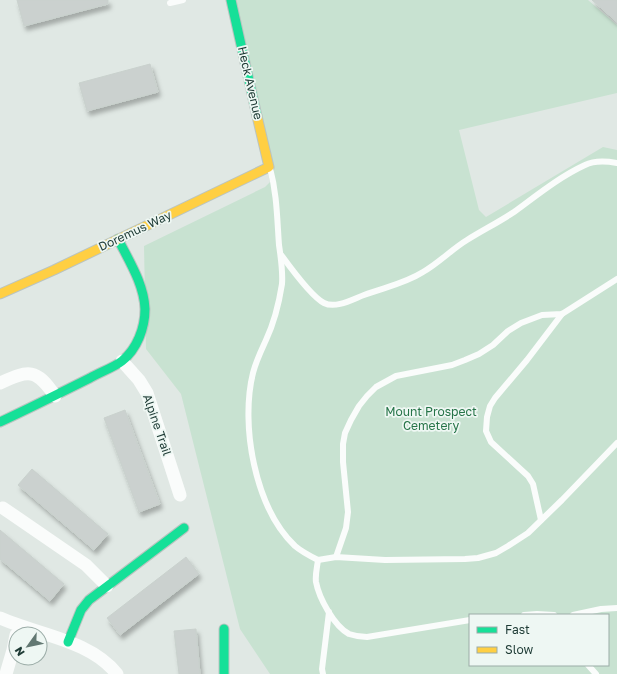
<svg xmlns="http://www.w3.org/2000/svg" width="617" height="674" viewBox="0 0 617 674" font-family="'Golos Text',sans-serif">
	<defs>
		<filter id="shadow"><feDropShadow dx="2.5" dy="4.5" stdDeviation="2" flood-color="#0004"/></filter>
	</defs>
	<rect width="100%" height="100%" fill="#e0e8e4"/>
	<!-- green -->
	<path fill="#c8e2d1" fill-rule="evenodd" d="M 230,0 L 588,0 L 617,25 L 617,93 L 459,130 L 479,210 L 486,217 L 603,147 L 617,150 L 617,674 L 270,674 L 240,629 L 181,394 L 146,349 L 144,246 L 265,187 L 270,182 ZM 470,615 L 608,615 L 608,665 L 470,665 Z"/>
	<!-- building -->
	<g fill="#cbd1cf" stroke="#c9d1cd" filter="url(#shadow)">
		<path d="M 17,0 L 108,0 L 108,4 L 24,26 Z"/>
		<path d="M 592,0 L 617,0 L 617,22 Z"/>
		<path d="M 150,64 L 158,92 L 87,111 L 79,83 Z"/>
		<path d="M 125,410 L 160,504 L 139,512 L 104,418 Z"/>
		<path d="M 32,469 L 108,534 L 94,550 L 18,485 Z"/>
		<path d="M 0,530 L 64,584 L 50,601 L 0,559 Z"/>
		<path d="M 186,557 L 199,574 L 120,635 L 107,618 Z"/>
		<path d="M 196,629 L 200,674 L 179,674 L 174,631 Z"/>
	</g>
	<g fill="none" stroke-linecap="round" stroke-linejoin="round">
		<!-- fast casing -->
		<g stroke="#bac4c0" stroke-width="11">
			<g id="fast">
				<path d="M 231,0 L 257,116"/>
				<path d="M 0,422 C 30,408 60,393 90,378 C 100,372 113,368 122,361 C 137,349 145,328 145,309 C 144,284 129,261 118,239"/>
				<path d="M 224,629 L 224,674"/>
				<path d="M 68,642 L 81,610 L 89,600 L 184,528"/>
			</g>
		</g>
		<!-- slow casing -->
		<g stroke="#bac4c0" stroke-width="11">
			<path id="slow" d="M 0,294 L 54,270 L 269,167 L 257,116"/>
		</g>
		<!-- lane -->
		<g stroke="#fafcfb" stroke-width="6">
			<path d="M 170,3 L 183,0"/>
			<path d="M 270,168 C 277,194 277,218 279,245 C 281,259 283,271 282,284 C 279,303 274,323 266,340 C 261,351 256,361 253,373 C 240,425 255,508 295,546 C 302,552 310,556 318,560 C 317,568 315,575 316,582 C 319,598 334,626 349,634 C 355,636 361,637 367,637 L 470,620"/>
			<path d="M 282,256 C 290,267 312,297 324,303 C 336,309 353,299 364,295 C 385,287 404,284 423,272 C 439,263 452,249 467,240 C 483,230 499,222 514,212 C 536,196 559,177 585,165 C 595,160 606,161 617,163"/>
			<path d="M 541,520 L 533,484 L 528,476 L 491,442 L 486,431 L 487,417 L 490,406 L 495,398 L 527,360 L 562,314"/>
			<path d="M 336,557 L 346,528 L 348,512 L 343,462 L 343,444 L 345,433 L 351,420 L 359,406 L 367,396 L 376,387 L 396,376 L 452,365 L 465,360 L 479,354 L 493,345 L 508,331 L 521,323 L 542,315 L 562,314 L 617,279"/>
			<path d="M 318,560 L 336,557 L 385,560 L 465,559 L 478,558 L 496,553 L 508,546 L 528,533 L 562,500 L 617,443"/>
			<path d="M 524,615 L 537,614 L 554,615"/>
			<path d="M 573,615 L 601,609 L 617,608"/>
			<path d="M 588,665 L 596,674"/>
			<path d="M 323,674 L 322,669 L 329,612"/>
		</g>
		<!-- street -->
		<g stroke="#fafcfb" stroke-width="13">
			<path d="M 122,361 L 139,380 L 147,393 L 180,495"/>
			<path d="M 0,383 C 29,370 36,368 55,396"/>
			<path d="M 3,508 L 86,565 L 107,586"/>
			<path d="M 0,618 C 38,635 90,640 117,674"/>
			<path d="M 6,674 L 13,650 L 16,635"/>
		</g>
		<!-- fast -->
		<use href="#fast" stroke="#16e098" stroke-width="9"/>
		<!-- slow -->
		<use href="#slow" stroke="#ffcf43" stroke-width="9"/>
	</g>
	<g text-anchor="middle" stroke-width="3.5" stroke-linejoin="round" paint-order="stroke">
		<!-- street labels -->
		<g font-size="12" fill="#1e3b35" stroke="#eef7f3">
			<text transform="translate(250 83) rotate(77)" y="4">Heck Avenue</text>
			<text transform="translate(135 231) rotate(-25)" y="4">Doremus Way</text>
			<text transform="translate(157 425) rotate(71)" y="4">Alpine Trail</text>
		</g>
		<!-- park labels -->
		<g font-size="12" fill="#267448" stroke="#eef7f3">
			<text x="431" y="416">Mount Prospect<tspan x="431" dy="14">Cemetery</tspan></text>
		</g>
	</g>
	<!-- legend -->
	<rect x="469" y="614" width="140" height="52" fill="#eef7f3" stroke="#9baca7"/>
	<rect x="477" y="627" width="20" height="6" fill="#16e098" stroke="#9baca7"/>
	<text x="505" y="634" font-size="12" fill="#1e3b35">Fast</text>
	<rect x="477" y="647" width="20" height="6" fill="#ffcf43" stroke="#9baca7"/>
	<text x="505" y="654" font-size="12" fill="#1e3b35">Slow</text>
	<!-- north arrow -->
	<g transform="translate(28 646) rotate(237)"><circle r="19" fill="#eef7f3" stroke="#9baca7"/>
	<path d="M0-3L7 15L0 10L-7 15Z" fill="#627872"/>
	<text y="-6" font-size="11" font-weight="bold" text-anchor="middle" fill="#1e3b35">N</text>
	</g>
</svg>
